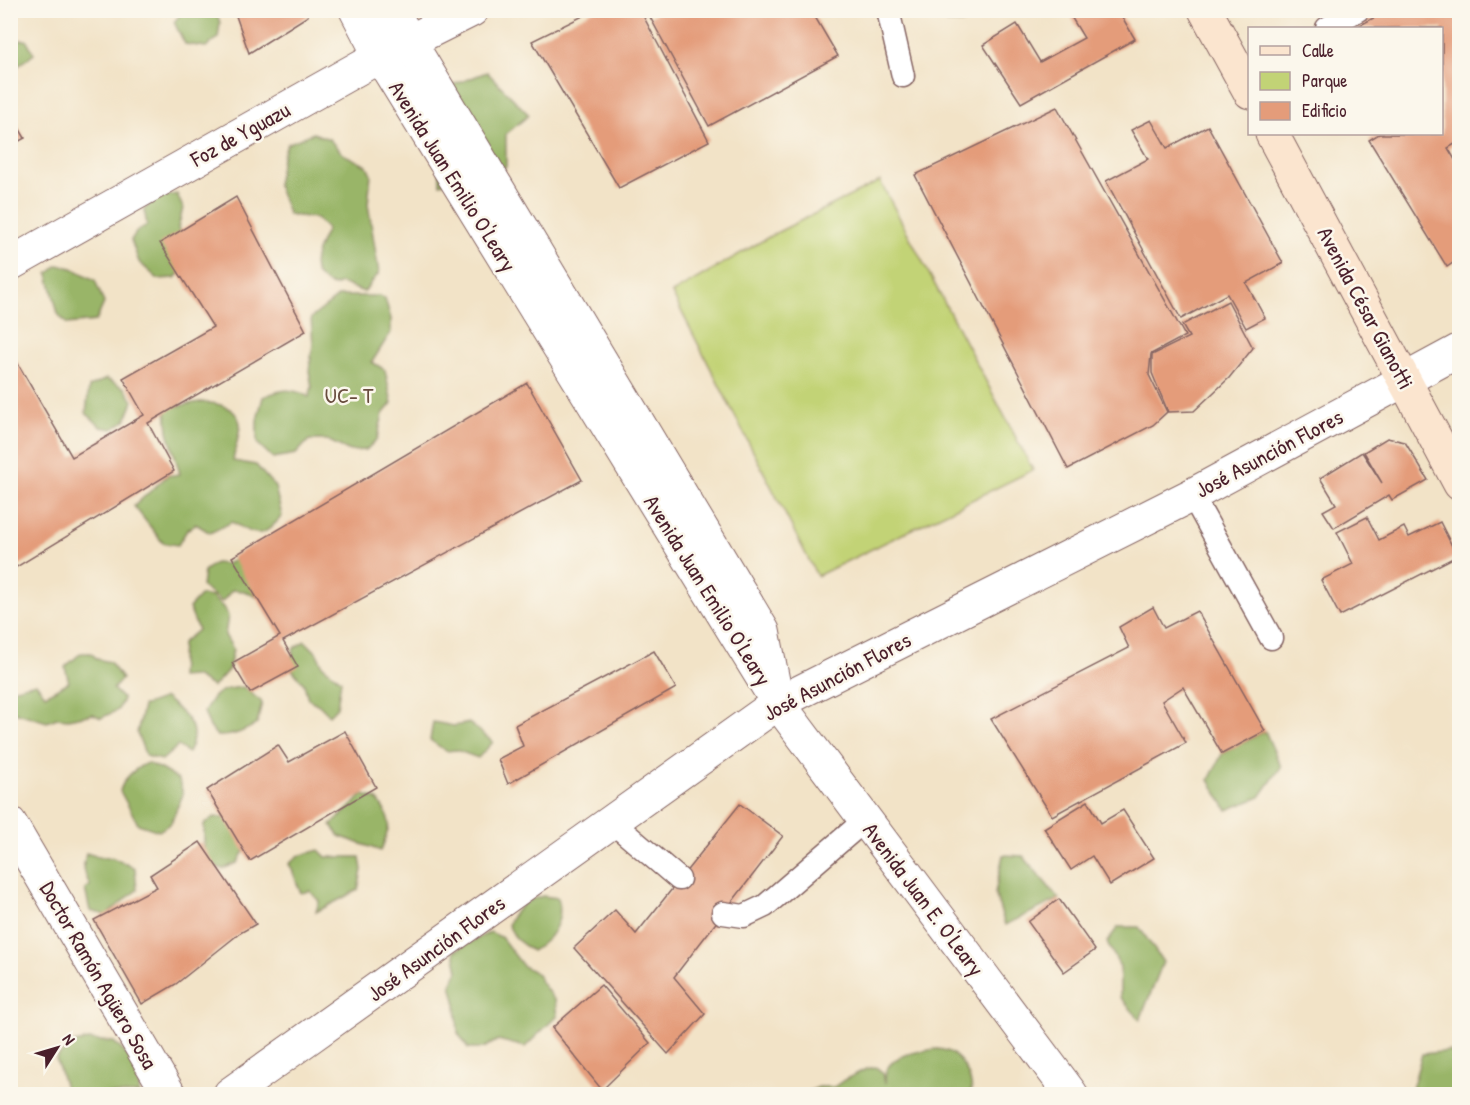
<svg xmlns="http://www.w3.org/2000/svg" width="1470" height="1105" viewBox="0 0 1470 1105" font-family="'Patrick Hand',sans-serif">
	<rect width="100%" height="100%" fill="#fbf7ec"/>
	<filter id="ink" filterUnits="userSpaceOnUse"><feTurbulence type="fractalNoise" baseFrequency=".0167" numOctaves="2"/><feDisplacementMap in="SourceGraphic" scale="12" xChannelSelector="R" yChannelSelector="G"/><feConvolveMatrix kernelMatrix="1 2 1 2 8 2 1 2 1" color-interpolation-filters="sRGB"/></filter>
	<filter id="wash" filterUnits="userSpaceOnUse"><feTurbulence type="fractalNoise" baseFrequency=".008" numOctaves="4" result="noise"/><feDisplacementMap in="SourceGraphic" scale="24" xChannelSelector="R" yChannelSelector="G"/><feGaussianBlur stdDeviation="1.35" result="paint"/><feColorMatrix in="noise" values="0 0 0 0 0 0 0 0 0 0 0 0 0 0 0 0 0 1.4 0 .05"/><feComposite in="paint" operator="in"/></filter>
	<g filter="url(#wash)">
		<rect width="100%" height="100%" fill="#f2e3c7"/>
		<!-- green -->
		<path fill="#c2d376" stroke="#867950" stroke-width="1.5" d="M 880,181 L 1033,470 L 817,576 L 672,293 L 774,234 Z"/>
		<!-- forest -->
		<g fill="#99b567" stroke="#726a49" stroke-width="1.5">
			<path d="M 184,10 L 216,11 L 220,23 L 218,38 L 206,47 L 185,44 L 174,22 Z"/>
			<path d="M 937,11 L 978,11 L 965,23 L 947,23 Z"/>
			<path d="M 11,40 L 26,40 L 34,54 L 11,71 Z"/>
			<path d="M 487,72 L 529,115 L 506,134 L 506,167 L 440,184 L 437,91 Z"/>
			<path d="M 313,133 L 329,139 L 343,154 L 367,166 L 371,174 L 368,204 L 379,273 L 364,292 L 341,283 L 334,286 C 301,275 317,250 327,229 L 316,218 L 289,215 L 277,185 L 282,158 L 287,144 Z"/>
			<path d="M 177,194 L 183,208 L 178,228 L 193,258 L 175,278 L 158,279 L 139,262 L 131,240 L 137,231 L 147,225 L 144,210 L 157,197 Z"/>
			<path d="M 58,265 L 72,268 L 95,280 L 104,303 L 96,321 L 67,324 L 58,314 L 48,274 Z"/>
			<path d="M 339,296 L 378,296 L 385,298 L 391,319 L 391,332 L 372,362 L 385,370 L 392,403 L 383,414 L 377,439 L 366,450 L 350,451 L 327,440 L 309,440 L 296,454 L 273,458 L 257,443 L 257,420 L 263,397 C 282,389 291,387 309,397 L 312,387 L 309,371 L 313,344 L 311,318 Z"/>
			<path d="M 106,379 L 125,388 L 133,401 L 126,420 L 113,429 L 101,427 L 86,413 L 89,387 Z"/>
			<path d="M 200,402 C 215,403 236,405 240,423 C 241,428 234,454 233,461 L 256,465 L 275,487 L 282,516 C 262,539 257,537 232,522 L 210,533 L 196,524 L 187,530 L 178,545 L 163,543 L 134,506 L 167,476 L 180,474 L 168,431 L 166,408 Z"/>
			<path d="M 245,553 L 259,598 L 244,591 L 232,590 L 222,602 L 202,587 L 204,571 L 215,563 L 227,564 Z"/>
			<path d="M 201,595 L 212,597 L 225,609 L 228,616 L 225,635 L 233,649 L 229,669 L 213,687 L 195,676 L 180,677 L 182,643 L 198,630 L 189,608 Z"/>
			<path d="M 305,641 L 316,652 L 323,666 L 341,680 L 337,707 L 329,715 L 319,705 L 308,699 L 304,684 L 290,667 L 294,648 Z"/>
			<path d="M 81,653 L 91,653 L 97,659 L 110,662 L 122,679 L 113,689 L 123,699 L 118,710 L 101,718 L 93,714 L 68,719 L 57,718 L 47,722 L 11,711 L 11,689 L 36,683 L 45,695 L 69,682 L 65,667 Z"/>
			<path d="M 243,687 L 262,702 L 257,724 C 244,731 233,737 217,736 L 210,727 L 204,712 C 215,691 220,689 243,687 Z"/>
			<path d="M 165,698 C 185,715 202,726 188,753 L 178,746 L 162,760 L 146,756 L 137,733 L 143,706 Z"/>
			<path d="M 433,722 L 454,726 L 469,723 L 493,742 L 478,758 L 456,750 L 446,751 L 430,740 Z"/>
			<path d="M 1265,731 L 1281,767 L 1260,797 L 1227,810 L 1209,780 L 1222,754 Z"/>
			<path d="M 147,763 L 159,768 L 179,780 L 183,794 L 171,823 L 159,831 L 138,824 L 120,791 C 124,777 134,769 147,763 Z"/>
			<path d="M 363,795 L 377,799 C 394,822 390,825 381,851 L 339,836 L 331,825 Z"/>
			<path d="M 214,817 L 229,819 L 246,848 L 237,863 L 223,869 L 204,861 L 204,824 Z"/>
			<path d="M 319,850 L 326,857 L 360,857 L 362,870 L 358,890 L 316,912 L 319,901 L 310,891 L 301,893 C 296,883 295,874 289,864 L 298,856 Z"/>
			<path d="M 86,853 L 99,857 L 113,858 L 135,868 L 137,890 L 106,915 L 90,911 L 85,889 L 90,886 L 83,869 Z"/>
			<path d="M 1003,855 L 1023,856 L 1059,899 L 1005,925 L 995,893 Z"/>
			<path d="M 543,896 L 558,898 C 565,921 551,940 532,951 L 516,939 L 508,925 C 514,909 527,899 543,896 Z"/>
			<path d="M 1118,927 L 1139,927 L 1163,962 L 1140,1020 L 1120,997 L 1120,967 L 1107,942 Z"/>
			<path d="M 490,932 L 501,937 L 523,966 L 538,974 L 541,982 L 555,1001 L 557,1016 L 525,1047 L 498,1040 L 484,1048 L 468,1048 L 458,1033 L 456,1004 L 451,984 L 458,971 L 454,951 Z"/>
			<path d="M 89,1040 L 114,1042 L 135,1063 L 140,1094 L 67,1094 L 56,1059 L 70,1044 Z"/>
			<path d="M 937,1049 C 942,1050 947,1050 951,1053 C 963,1060 974,1081 971,1094 L 803,1094 L 819,1087 L 834,1087 L 844,1080 L 866,1069 L 876,1067 L 883,1073 L 885,1083 C 885,1080 885,1072 887,1069 C 895,1053 922,1051 937,1049 Z"/>
			<path d="M 1451,1051 L 1459,1066 L 1459,1094 L 1407,1094 L 1412,1089 L 1422,1054 Z"/>
		</g>
		<g id="blocks">
			<!-- building -->
			<g fill="#e49c7a">
				<path d="M 234,10 L 305,10 L 308,16 L 249,53 Z"/>
				<path d="M 595,10 L 640,10 L 709,141 L 619,188 L 532,41 Z"/>
				<path d="M 661,10 L 811,10 L 838,56 L 709,126 L 650,17 Z"/>
				<path d="M 1067,10 L 1118,10 L 1135,39 L 1021,103 L 983,45 L 1017,24 L 1040,62 L 1084,38 Z"/>
				<path d="M 1388,10 L 1460,10 L 1460,141 L 1448,148 L 1460,168 L 1460,258 L 1447,267 L 1369,140 L 1379,134 L 1442,134 L 1442,28 L 1355,28 Z"/>
				<path d="M 1057,107 L 1185,336 L 1151,354 L 1149,375 L 1167,412 L 1153,425 L 1068,469 L 915,175 Z"/>
				<path d="M 10,113 L 25,138 L 10,146 Z"/>
				<path d="M 1151,120 L 1167,148 L 1208,126 L 1283,263 L 1246,283 L 1265,318 L 1246,328 L 1227,294 L 1181,319 L 1106,181 L 1148,159 L 1131,130 Z"/>
				<path d="M 236,197 L 306,331 L 148,423 L 174,471 L 10,571 L 10,350 L 72,457 L 144,415 L 123,378 L 213,327 L 160,243 Z"/>
				<path d="M 1228,301 L 1253,348 L 1229,378 L 1194,411 L 1168,412 L 1152,373 L 1152,355 L 1189,337 L 1182,325 Z"/>
				<path d="M 527,383 L 582,480 L 283,641 L 298,667 L 250,693 L 232,663 L 280,636 L 232,557 Z"/>
				<path d="M 1387,438 L 1405,442 L 1428,480 L 1392,500 L 1389,495 L 1334,528 L 1323,511 L 1336,504 L 1320,478 L 1362,452 L 1382,483 L 1364,452 Z"/>
				<path d="M 1367,517 L 1379,540 L 1404,527 L 1409,537 L 1440,522 L 1457,556 L 1340,616 L 1321,580 L 1353,564 L 1337,532 Z"/>
				<path d="M 1153,607 L 1164,628 L 1197,611 L 1265,731 L 1222,754 L 1183,687 L 1162,701 L 1186,743 L 1052,816 L 991,719 L 1129,648 L 1119,627 Z"/>
				<path d="M 654,651 L 676,688 L 508,784 L 498,759 L 523,746 L 515,725 Z"/>
				<path d="M 345,731 L 376,787 L 250,861 L 207,790 L 278,745 L 289,762 Z"/>
				<path d="M 1088,801 L 1101,823 L 1123,810 L 1154,858 L 1110,885 L 1092,856 L 1071,870 L 1044,828 Z"/>
				<path d="M 740,804 L 783,836 L 674,977 L 705,1014 L 668,1054 L 574,948 L 615,910 L 636,934 Z"/>
				<path d="M 200,842 L 256,924 L 240,933 L 176,984 L 142,1004 L 94,920 L 157,887 L 150,875 Z"/>
				<path d="M 1059,899 L 1095,950 L 1064,972 L 1028,922 Z"/>
				<path d="M 601,985 L 650,1043 L 602,1090 L 552,1028 Z"/>
			</g>
		</g>
	</g>
	<g filter="url(#ink)">
		<use href="#blocks" fill-opacity="0" stroke="#856462" stroke-width="1.5"/>
		<g fill="none" stroke-linecap="round" stroke-linejoin="round">
			<!-- lane casing -->
			<g stroke="#856462" stroke-width="25">
				<g id="lane">
					<path d="M 888,10 L 903,76"/>
					<path d="M 1327,28 L 1358,10"/>
					<path d="M 1192,495 L 1271,638"/>
					<path d="M 612,822 L 679,879"/>
					<path d="M 723,913 L 744,916 L 765,906 L 865,820"/>
				</g>
			</g>
			<!-- street casing -->
			<g stroke="#856462" stroke-width="35">
				<g id="street">
					<path d="M 356,10 L 380,56 L 778,703 L 1071,1094"/>
					<path d="M 392,10 L 409,41 L 763,631 L 773,681"/>
					<path d="M 10,264 L 380,56 L 472,10"/>
					<path d="M 10,823 L 169,1094"/>
					<path d="M 230,1094 L 778,703 L 1192,495 L 1460,350"/>
				</g>
			</g>
			<!-- secondary casing -->
			<g stroke="#856462" stroke-width="35">
				<g id="secondary">
					<path d="M 1205,10 L 1250,92"/>
					<path d="M 1272,134 L 1460,484"/>
				</g>
			</g>
			<!-- lane -->
			<use href="#lane" stroke="#fff" stroke-width="22"/>
			<!-- street -->
			<use href="#street" stroke="#fff" stroke-width="33"/>
			<!-- secondary -->
			<use href="#secondary" stroke="#fbe5cf" stroke-width="33"/>
		</g>
	</g>
	<g text-anchor="middle" stroke-width="5" stroke-linejoin="round" paint-order="stroke">
		<!-- street labels -->
		<g font-size="22" fill="#4a1f2b" stroke="#fbf7ec">
			<text transform="translate(240 134) rotate(-29)" y="8">Foz de Yguazu</text>
			<text transform="translate(453 176) rotate(58)" y="8">Avenida Juan Emilio O'Leary</text>
			<text transform="translate(1366 308) rotate(62)" y="8">Avenida César Gianotti</text>
			<text transform="translate(1269 453) rotate(-28)" y="8">José Asunción Flores</text>
			<text transform="translate(708 590) rotate(58)" y="8">Avenida Juan Emilio O'Leary</text>
			<text transform="translate(837 676) rotate(-28)" y="8">José Asunción Flores</text>
			<text transform="translate(924 899) rotate(53)" y="8">Avenida Juan E. O'Leary</text>
			<text transform="translate(436 948) rotate(-36)" y="8">José Asunción Flores</text>
			<text transform="translate(99 975) rotate(60)" y="8">Doctor Ramón Agüero Sosa</text>
		</g>
		<!-- park labels -->
		<g font-size="22" fill="#684c3e" stroke="#fbf7ec">
			<text x="349" y="403">UC- T</text>
		</g>
	</g>
	<!-- margin -->
	<rect width="1470" height="1105" fill="none" stroke="#fbf7ec" stroke-width="36"/>
	<!-- legend -->
	<rect x="1248" y="27" width="195" height="108" fill="#fbf7ec" stroke="#b4a19f" stroke-width="1.5"/>
	<rect x="1260" y="46" width="30" height="9" fill="#fbe5cf" stroke="#b4a19f" stroke-width="1.5"/>
	<text x="1302" y="57" font-size="18" fill="#4a1f2b">Calle</text>
	<rect x="1260" y="72" width="30" height="18" fill="#c2d376" stroke="#b4a19f" stroke-width="1.5"/>
	<text x="1302" y="87" font-size="18" fill="#4a1f2b">Parque</text>
	<rect x="1260" y="102" width="30" height="18" fill="#e49c7a" stroke="#b4a19f" stroke-width="1.5"/>
	<text x="1302" y="117" font-size="18" fill="#4a1f2b">Edificio</text>
	<!-- north arrow -->
	<g transform="translate(57 1048) rotate(53)" stroke="#fbf7ec" stroke-width="4.5" paint-order="stroke">
	<path d="M0-4.5L10 22L0 15L-10 22Z" fill="#4a1f2b"/>
	<text y="-9" font-size="16" font-weight="bold" text-anchor="middle" fill="#4a1f2b">N</text>
	</g>
</svg>
